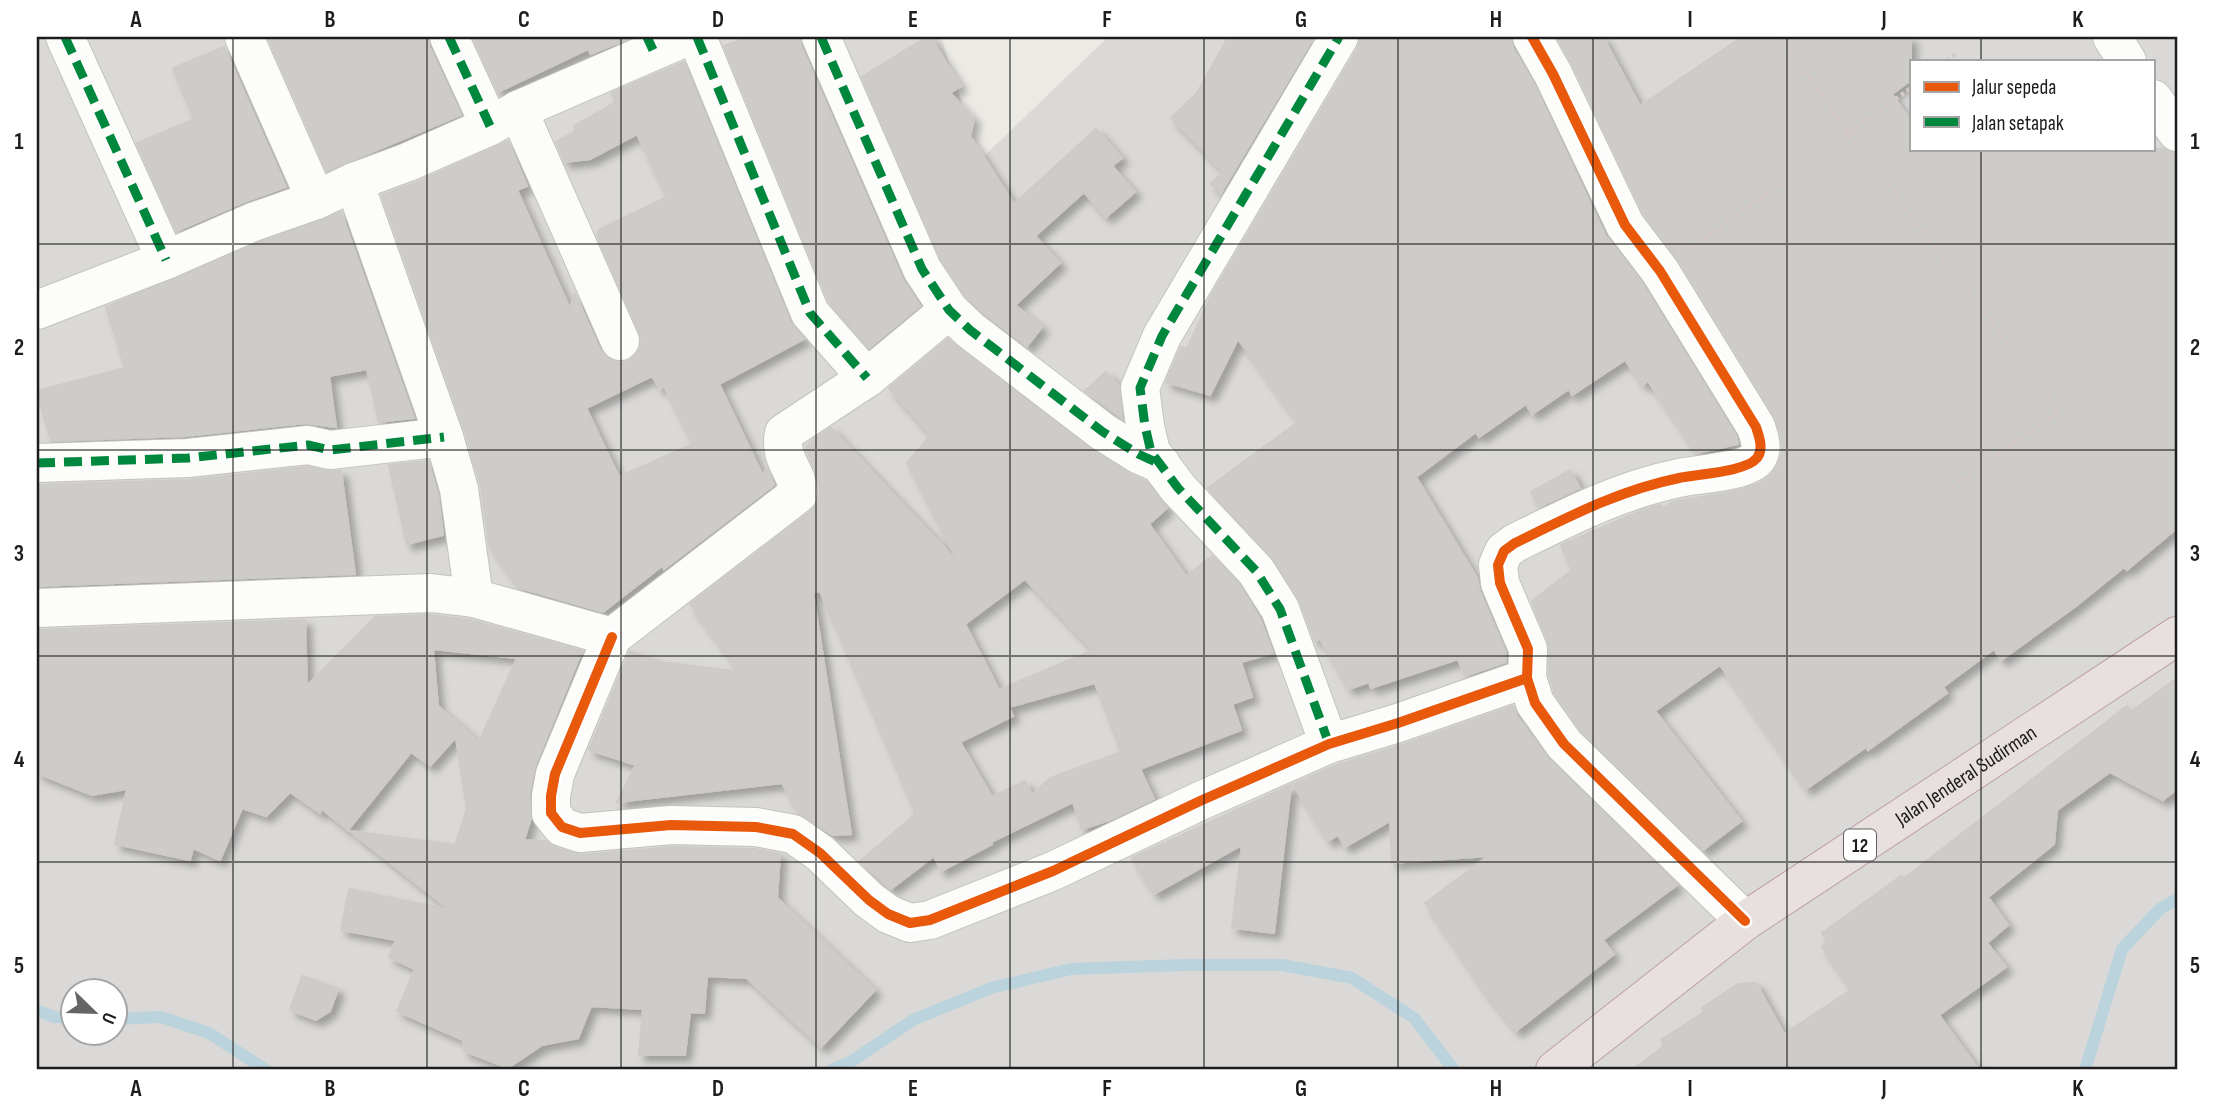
<svg xmlns="http://www.w3.org/2000/svg" width="2214" height="1107" viewBox="0 0 2214 1107" font-family="'Sofia Sans Condensed',sans-serif">
	<defs>
		<filter id="shadow"><feDropShadow dx="6" dy="6" stdDeviation="3.5" flood-color="#0004"/></filter>
	</defs>
	<rect width="100%" height="100%" fill="#ebeae5"/>
	<!-- residential -->
	<path fill="#dad9d7" fill-rule="evenodd" d="M 37,37 L 941,37 L 980,160 L 1108,37 L 2177,37 L 2177,1070 L 37,1070 ZM 1911,61 L 2153,61 L 2153,149 L 1911,149 ZM 74,992 L 116,992 L 116,1034 L 74,1034 Z"/>
	<g fill="none" stroke-linecap="round" stroke-linejoin="round">
		<!-- stream -->
		<g stroke="#bbd3dc" stroke-width="12">
			<path d="M 37,1010 L 54,1017 L 74,1017"/>
			<path d="M 116,1019 L 161,1017 L 209,1033 L 266,1070"/>
			<path d="M 831,1070 L 852,1061 L 913,1020 L 991,988 L 1071,969 L 1184,965 L 1282,965 L 1352,978 L 1414,1018 L 1454,1070"/>
			<path d="M 2085,1070 L 2122,949 L 2160,909 L 2177,899"/>
		</g>
	</g>
	<!-- building -->
	<g fill="#ceccc8" stroke="#cecbc7" stroke-width="2" fill-rule="evenodd" filter="url(#shadow)">
		<path d="M 268,37 L 427,37 L 429,46 L 461,115 L 327,171 Z"/>
		<path d="M 473,37 L 632,37 L 591,54 L 588,49 L 498,92 Z"/>
		<path d="M 748,37 L 800,37 L 801,46 L 902,278 L 920,306 L 869,348 L 829,301 L 724,46 Z"/>
		<path d="M 927,37 L 930,37 L 961,86 L 950,93 L 974,118 L 970,136 L 1014,204 L 1096,129 L 1122,158 L 1112,166 L 1135,192 L 1106,217 L 1084,192 L 1035,236 L 1060,263 L 1015,305 L 1042,327 L 1027,346 L 984,313 L 966,296 L 941,259 L 862,77 Z"/>
		<path d="M 1228,37 L 1314,37 L 1221,193 L 1211,184 L 1223,171 L 1171,118 L 1197,93 Z"/>
		<path d="M 1361,37 L 1510,37 L 1513,48 L 1534,84 L 1605,235 L 1642,283 L 1736,436 L 1738,444 L 1697,453 L 1648,381 L 1643,385 L 1625,360 L 1572,395 L 1569,389 L 1532,414 L 1526,404 L 1479,437 L 1476,432 L 1416,477 L 1477,578 L 1480,592 L 1506,653 L 1506,662 L 1465,676 L 1458,659 L 1371,688 L 1369,682 L 1349,689 L 1320,639 L 1315,641 L 1299,598 L 1274,559 L 1208,488 L 1298,422 L 1238,339 L 1210,395 L 1166,382 L 1181,347 L 1187,349 L 1211,296 L 1358,48 Z"/>
		<path d="M 1557,37 L 1603,37 L 1640,106 L 1742,37 L 1911,37 L 1911,80 L 1892,94 L 1911,121 L 1911,149 L 2164,149 L 2177,154 L 2177,528 L 2127,570 L 2124,567 L 2076,606 L 2001,660 L 1994,649 L 1943,687 L 1947,693 L 1868,750 L 1866,747 L 1806,789 L 1720,665 L 1655,711 L 1741,821 L 1703,850 L 1581,730 L 1555,693 L 1549,675 L 1548,641 L 1532,601 L 1572,570 L 1561,545 L 1643,510 L 1660,505 L 1665,509 L 1672,502 L 1737,491 L 1760,483 L 1771,475 L 1778,465 L 1782,453 L 1782,439 L 1775,416 L 1679,259 L 1644,214 L 1573,65 Z"/>
		<path d="M 224,47 L 286,187 L 244,202 L 177,231 L 137,143 L 194,119 L 173,68 Z"/>
		<path d="M 684,62 L 790,321 L 804,339 L 719,384 L 762,474 L 767,470 L 774,485 L 664,569 L 662,566 L 603,612 L 520,588 L 489,545 L 481,486 L 465,431 L 382,195 L 417,182 L 508,141 L 527,186 L 517,190 L 570,309 L 575,294 L 600,350 L 607,358 L 618,363 L 629,361 L 637,354 L 642,344 L 640,333 L 597,235 L 600,229 L 667,197 L 637,134 L 590,159 L 565,162 L 556,142 L 576,131 L 574,126 L 616,102 L 611,93 ZM 652,376 L 660,389 L 664,386 L 693,444 L 619,477 L 586,408 Z"/>
		<path d="M 341,212 L 414,418 L 379,422 L 367,369 L 329,376 L 336,427 L 306,423 L 186,436 L 51,441 L 37,391 L 125,368 L 106,307 L 261,242 Z"/>
		<path d="M 948,339 L 1090,449 L 1127,473 L 1145,481 L 1167,508 L 1149,524 L 1186,576 L 1212,556 L 1239,584 L 1260,619 L 1273,653 L 1241,662 L 1252,697 L 1232,704 L 1241,730 L 1140,769 L 1154,799 L 1110,820 L 1082,829 L 1073,802 L 991,842 L 992,844 L 941,871 L 934,856 L 891,889 L 860,861 L 916,814 L 820,591 L 813,593 L 851,834 L 833,835 L 798,813 L 782,783 L 617,802 L 636,765 L 589,750 L 630,651 L 660,662 L 740,672 L 690,604 L 811,511 L 818,504 L 820,492 L 819,480 L 806,447 L 813,440 L 831,428 L 954,558 L 956,557 L 907,463 L 931,435 L 889,388 ZM 1025,579 L 1093,650 L 999,690 L 965,624 ZM 1095,683 L 1121,752 L 1050,778 L 1032,795 L 1025,781 L 992,797 L 960,742 L 1013,716 L 1009,707 Z"/>
		<path d="M 1106,372 L 1119,386 L 1122,418 L 1085,391 Z"/>
		<path d="M 428,461 L 438,494 L 443,535 L 407,544 L 389,465 Z"/>
		<path d="M 307,467 L 326,471 L 341,471 L 355,574 L 37,586 L 37,485 L 189,480 Z"/>
		<path d="M 1570,470 L 1580,488 L 1539,507 L 1531,492 Z"/>
		<path d="M 430,615 L 470,620 L 582,651 L 535,766 L 529,796 L 531,818 L 524,840 L 545,841 L 555,848 L 581,855 L 672,847 L 754,849 L 780,854 L 777,898 L 875,990 L 821,1047 L 747,978 L 707,976 L 704,1013 L 690,1012 L 685,1055 L 639,1055 L 643,1009 L 591,1006 L 578,1038 L 542,1045 L 508,1068 L 464,1051 L 463,1040 L 397,1011 L 415,969 L 389,957 L 396,940 L 341,930 L 349,889 L 450,910 L 350,831 L 455,845 L 467,809 L 456,737 L 430,766 L 411,752 L 348,830 L 322,809 L 320,813 L 290,792 L 266,816 L 242,808 L 220,860 L 193,848 L 190,860 L 115,844 L 127,789 L 92,795 L 37,773 L 37,630 L 305,620 L 307,686 L 375,617 ZM 433,649 L 517,658 L 479,742 L 438,706 Z"/>
		<path d="M 2177,678 L 2177,789 L 2163,800 L 2110,772 L 2057,810 L 2054,844 L 1988,897 L 2008,925 L 1987,943 L 2006,967 L 1939,1015 L 1979,1070 L 1632,1070 L 1664,1046 L 1661,1040 L 1704,1012 L 1702,1008 L 1738,984 L 1756,983 L 1784,1034 L 1852,989 L 1822,947 L 1827,941 L 1822,933 L 1901,876 L 1903,879 L 2127,706 L 2132,711 Z"/>
		<path d="M 1513,706 L 1517,716 L 1549,760 L 1677,885 L 1603,940 L 1614,954 L 1516,1031 L 1485,992 L 1425,903 L 1488,856 L 1392,863 L 1390,821 L 1345,847 L 1338,835 L 1328,841 L 1293,784 L 1337,765 L 1405,744 Z"/>
		<path d="M 1291,785 L 1274,933 L 1232,928 L 1242,845 L 1154,894 L 1132,858 Z"/>
		<path d="M 302,976 L 338,989 L 330,1011 L 316,1020 L 290,1010 Z"/>
	</g>
	<g fill="none" stroke-linecap="round" stroke-linejoin="round">
		<!-- minor casing -->
		<g stroke="#c2c2c0" stroke-width="40">
			<g id="minor">
				<path d="M 65,37 L 166,260"/>
				<path d="M 244,37 L 316,200"/>
				<path d="M 449,37 L 490,126"/>
				<path d="M 697,37 L 810,313 L 867,378"/>
				<path d="M 821,37 L 922,269 L 949,310 L 970,330 L 1103,432 L 1138,454 L 1161,464"/>
				<path d="M 1532,37 L 1553,74 L 1625,225 L 1660,271 L 1756,427 C 1759,436 1764,449 1757,458 C 1746,472 1697,474 1679,478 C 1620,490 1568,517 1515,543 L 1504,551 L 1498,565 L 1500,583 L 1528,649 L 1527,678 L 1535,703 L 1564,744 L 1745,921"/>
				<path d="M 2112,37 L 2127,61"/>
				<path d="M 2153,99 L 2177,132"/>
				<path d="M 518,110 L 620,341"/>
				<path d="M 354,182 L 444,437 L 459,489 L 474,598"/>
				<path d="M 37,310 L 166,260 L 253,222 L 316,200 L 354,182 L 408,162 L 490,126 L 518,110 L 686,37"/>
				<path d="M 37,463 L 188,458 L 308,445 L 330,450 L 444,437"/>
				<path d="M 37,608 L 431,593 L 474,598 L 612,637 L 798,494 C 799,471 778,461 784,433 L 867,378 L 949,310"/>
				<path d="M 612,637 L 555,774 L 551,796 L 551,813 L 562,827 L 580,833 L 671,825 L 756,827 L 793,834 L 820,853 L 869,900 L 888,914 L 910,923 L 930,920 L 1053,871 L 1200,801 L 1329,744 L 1398,723 L 1527,678"/>
				<path d="M 1329,744 L 1280,609 L 1256,571 L 1178,488 L 1151,452 L 1145,426 L 1140,388 L 1162,336 L 1339,37"/>
			</g>
		</g>
		<!-- highway casing -->
		<g stroke="#bea0a6" stroke-width="40">
			<g id="highway">
				<path id="s1" d="M 1555,1070 L 1745,921 L 2177,636"/>
			</g>
		</g>
		<!-- path -->
		<g stroke="#d4c9c6" stroke-width="4.5" stroke-dasharray="3.5 3.5" stroke-linecap="butt">
			<path d="M 1781,37 L 1850,135 L 2059,411 L 1944,493"/>
			<path d="M 1947,61 L 1958,52"/>
			<path d="M 1692,248 L 1911,88"/>
		</g>
		<!-- minor -->
		<use href="#minor" stroke="#fcfcfb" stroke-width="38"/>
		<!-- highway -->
		<use href="#highway" stroke="#e8dfdf" stroke-width="38"/>
		<!-- quiet -->
		<g stroke="#00873e" stroke-width="9" stroke-dasharray="18 9" stroke-linecap="butt">
			<path d="M 65,37 L 166,260"/>
			<path d="M 449,37 L 490,126"/>
			<path d="M 647,37 L 653,50"/>
			<path d="M 697,37 L 810,313 L 867,378"/>
			<path d="M 821,37 L 922,269 L 949,310 L 970,330 L 1103,432 L 1138,454 L 1158,463"/>
			<path d="M 37,463 L 188,458 L 308,445 L 330,450 L 444,437"/>
			<path d="M 1329,744 L 1280,609 L 1256,571 L 1178,488 L 1151,452 L 1145,426 L 1140,388 L 1162,336 L 1339,37"/>
		</g>
		<!-- cycleway casing -->
		<g stroke="#fff" stroke-width="15">
			<g id="cycleway">
				<path d="M 1532,37 L 1553,74 L 1625,225 L 1660,271 L 1756,427 C 1759,436 1764,449 1757,458 C 1746,472 1697,474 1679,478 C 1620,490 1568,517 1515,543 L 1504,551 L 1498,565 L 1500,583 L 1528,649 L 1527,678 L 1535,703 L 1564,744 L 1745,921"/>
				<path d="M 612,637 L 555,774 L 551,796 L 551,813 L 562,827 L 580,833 L 671,825 L 756,827 L 793,834 L 820,853 L 869,900 L 888,914 L 910,923 L 930,920 L 1053,871 L 1200,801 L 1329,744 L 1398,723 L 1527,678"/>
			</g>
		</g>
		<!-- cycleway -->
		<use href="#cycleway" stroke="#e8590c" stroke-width="10"/>
	</g>
	<!-- grid -->
	<path fill="none" stroke="#1d1d1d" stroke-width="2" stroke-opacity="0.55" d="M 233,37 L 233,1070M 427,37 L 427,1070M 621,37 L 621,1070M 816,37 L 816,1070M 1010,37 L 1010,1070M 1204,37 L 1204,1070M 1398,37 L 1398,1070M 1593,37 L 1593,1070M 1787,37 L 1787,1070M 1981,37 L 1981,61M 1981,149 L 1981,1070M 37,244 L 2177,244M 37,450 L 2177,450M 37,656 L 2177,656M 37,862 L 2177,862"/>
	<g text-anchor="middle" stroke-width="6" stroke-linejoin="round" paint-order="stroke">
		<!-- shield labels -->
		<rect fill="#fff" stroke="#616161" stroke-width="2" x="1844" y="829.5" width="32" height="31" rx="5"/>
		<g font-size="19" font-weight="bold" fill="#1d1d1d">
			<text x="1860" y="852">12</text>
		</g>
		<!-- street labels -->
		<g font-size="21" fill="#1d1d1d" stroke="#fff">
			<text dy="7" stroke="none"><textPath href="#s1" startOffset="506">Jalan Jenderal Sudirman</textPath></text>
		</g>
	</g>
	<!-- border -->
	<rect width="2214" height="1107" fill="none" stroke="#ffffff" stroke-width="77"/>
	<!-- legend -->
	<rect x="1910" y="60" width="245" height="91" fill="#ffffff" stroke="#a5a5a5" stroke-width="2"/>
	<rect x="1924" y="82" width="35" height="10" fill="#e8590c" stroke="#a5a5a5" stroke-width="2"/>
	<text x="1972" y="94" font-size="21" fill="#1d1d1d">Jalur sepeda</text>
	<rect x="1924" y="117" width="35" height="10" fill="#00873e" stroke="#a5a5a5" stroke-width="2"/>
	<text x="1972" y="130" font-size="21" fill="#1d1d1d">Jalan setapak</text>
	<!-- north arrow -->
	<g transform="translate(94 1012) rotate(113)"><circle r="33" fill="#ffffff" stroke="#a5a5a5" stroke-width="2"/>
	<path d="M0-5L12 26L0 18L-12 26Z" fill="#656563"/>
	<text y="-10" font-size="19" font-weight="bold" text-anchor="middle" fill="#1d1d1d">U</text>
	</g>
	<rect x="38" y="38" width="2138" height="1030" fill="none" stroke="#1d1d1d" stroke-width="2.5"/>
	<g font-size="23" text-anchor="middle" font-weight="bold" fill="#1d1d1d">
		<text x="136" y="27">A</text>
		<text x="330" y="27">B</text>
		<text x="524" y="27">C</text>
		<text x="718" y="27">D</text>
		<text x="913" y="27">E</text>
		<text x="1107" y="27">F</text>
		<text x="1301" y="27">G</text>
		<text x="1496" y="27">H</text>
		<text x="1690" y="27">I</text>
		<text x="1884" y="27">J</text>
		<text x="2078" y="27">K</text>
		<text x="19" y="149">1</text>
		<text x="2195" y="149">1</text>
		<text x="19" y="355">2</text>
		<text x="2195" y="355">2</text>
		<text x="19" y="561">3</text>
		<text x="2195" y="561">3</text>
		<text x="19" y="767">4</text>
		<text x="2195" y="767">4</text>
		<text x="19" y="973">5</text>
		<text x="2195" y="973">5</text>
		<text x="136" y="1096">A</text>
		<text x="330" y="1096">B</text>
		<text x="524" y="1096">C</text>
		<text x="718" y="1096">D</text>
		<text x="913" y="1096">E</text>
		<text x="1107" y="1096">F</text>
		<text x="1301" y="1096">G</text>
		<text x="1496" y="1096">H</text>
		<text x="1690" y="1096">I</text>
		<text x="1884" y="1096">J</text>
		<text x="2078" y="1096">K</text>
	</g>
</svg>
